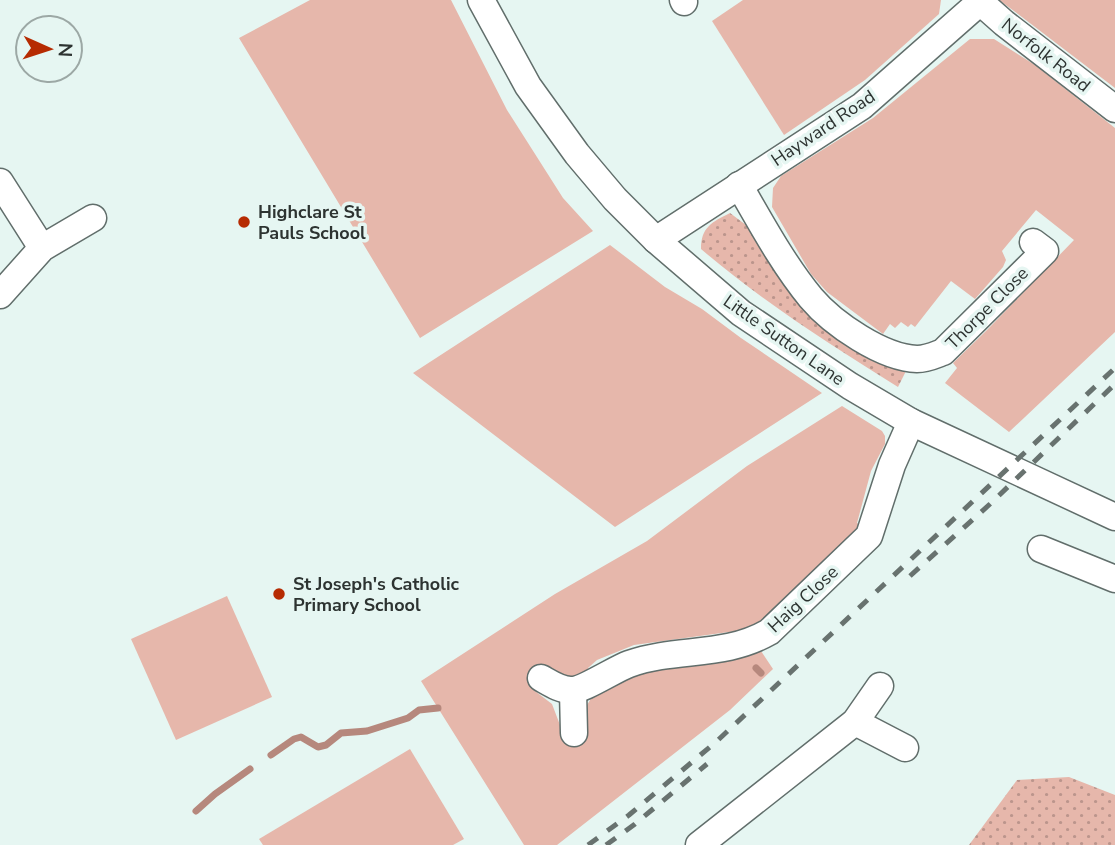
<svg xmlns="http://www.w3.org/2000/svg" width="1115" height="845" viewBox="0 0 1115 845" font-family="'Nunito Sans',sans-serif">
	<defs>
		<pattern id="grass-dots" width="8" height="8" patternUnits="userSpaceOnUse" patternTransform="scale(1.75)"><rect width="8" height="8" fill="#e6b7ab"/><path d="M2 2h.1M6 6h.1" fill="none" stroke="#bb958c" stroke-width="1.8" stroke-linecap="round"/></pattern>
	</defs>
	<rect width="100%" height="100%" fill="#e6f6f2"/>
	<!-- grass -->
	<g fill="url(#grass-dots)">
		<path d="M 730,213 L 750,228 L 768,253 L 908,367 L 898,387 C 829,344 763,302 701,249 C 701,227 712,222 730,213 Z"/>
		<path d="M 1069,777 L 1115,795 L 1115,845 L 969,845 L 1017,780 Z"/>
	</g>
	<!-- garden -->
	<g fill="#e6b7ab">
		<path d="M 310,0 L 451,0 L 507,110 L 563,198 L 593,231 L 420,338 L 239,38 Z"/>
		<path d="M 743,0 L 941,0 L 939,14 L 865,80 L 784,135 L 712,21 Z"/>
		<path d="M 999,0 L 1115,0 L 1115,88 L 1014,11 Z"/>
		<path d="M 970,39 L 994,39 L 1035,65 L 1115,128 L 1115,332 L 1009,432 L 945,383 L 957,368 L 953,363 L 987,330 L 1074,240 L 1036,210 L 1002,251 L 1006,260 L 1003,267 L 975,299 L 951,281 L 915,327 L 911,324 L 908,327 L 901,322 L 895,328 L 890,324 L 883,334 L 827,292 L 811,274 L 772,207 L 773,188 L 781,176 L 873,118 Z"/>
		<path d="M 610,245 L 665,287 L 702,309 L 741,338 L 822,393 L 615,527 L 413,373 Z"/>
		<path d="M 842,406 L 882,431 L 885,436 L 885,444 L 871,471 L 857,523 L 863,527 L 758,628 L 634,645 L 597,660 L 588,668 L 590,674 L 538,686 L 535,691 L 552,704 L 560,725 L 566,724 L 583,712 L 593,695 L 638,671 L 761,651 L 773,669 L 730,710 L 557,845 L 524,845 L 421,681 L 555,594 L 647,541 L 747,466 Z"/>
		<path d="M 227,596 L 272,697 L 176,740 L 131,639 Z"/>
		<path d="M 410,749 L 464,839 L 453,845 L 263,845 L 259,839 Z"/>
	</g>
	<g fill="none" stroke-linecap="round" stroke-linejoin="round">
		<!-- stream -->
		<g stroke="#b6887d" stroke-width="7">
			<path d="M 756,668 L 761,673"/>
			<path d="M 271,755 L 294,739 L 301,737 L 318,747 L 326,745 L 341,733 L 367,731 L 408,718 L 419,710 L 438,708"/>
			<path d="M 196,811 L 215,794 L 250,769"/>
		</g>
		<!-- minor casing -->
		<g stroke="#616e6b" stroke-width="29">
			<g id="minor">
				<path d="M 481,0 L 528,86 L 577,154 L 615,199 L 656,240 L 741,313 L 850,386 L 911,422 L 1115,517"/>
				<path d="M 683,0 L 684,2"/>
				<path d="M 978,0 L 1004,23 L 1115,109"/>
				<path d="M 0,182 L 42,248"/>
				<path d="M 739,185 C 761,223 783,264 811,298 C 833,324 883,358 917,359 C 927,359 935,355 943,352 L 1045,251 L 1033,242"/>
				<path d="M 656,240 L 862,106 L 980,2"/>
				<path d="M 0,295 L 42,248 L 93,218"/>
				<path d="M 1041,549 L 1115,579"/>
				<path d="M 541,678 C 550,683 560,690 571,690 C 582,691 615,669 629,664 C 678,647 723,658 769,632 L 869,536 L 892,465 L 911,422"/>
				<path d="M 573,691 L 574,733"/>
				<path d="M 855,722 L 905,748"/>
				<path d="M 699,845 L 855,722 L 880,686"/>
			</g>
		</g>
		<!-- minor -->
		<use href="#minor" stroke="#fff" stroke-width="26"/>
		<!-- rail -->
		<g stroke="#68726f" stroke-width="5" stroke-dasharray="12 12" stroke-linecap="butt">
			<path d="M 910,576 L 990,504 L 1115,384"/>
			<path d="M 588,845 L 629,815 L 717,741 L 1115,368"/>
			<path d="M 606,845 L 635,824 L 707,764"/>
		</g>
	</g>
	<!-- markers -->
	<g fill="#b62b02" stroke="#e6f6f2" stroke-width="2.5">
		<circle cx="244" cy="222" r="7"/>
		<circle cx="279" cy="594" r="7"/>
	</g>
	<g text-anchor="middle" stroke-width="7" stroke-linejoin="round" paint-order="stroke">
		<!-- street labels -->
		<g font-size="18" fill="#2d3331" stroke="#e6f6f2">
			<text transform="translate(1046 55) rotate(38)" y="6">Norfolk Road</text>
			<text transform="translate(823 128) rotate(-34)" y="6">Hayward Road</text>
			<text transform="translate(987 308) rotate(-45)" y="6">Thorpe Close</text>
			<text transform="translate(784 340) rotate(35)" y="6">Little Sutton Lane</text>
			<text transform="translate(803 599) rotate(-43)" y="6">Haig Close</text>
		</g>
		<!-- poi labels -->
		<g font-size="18" font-weight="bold" fill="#2d3331" stroke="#e6f6f2" text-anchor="start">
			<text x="258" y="218">Highclare St<tspan x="258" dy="21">Pauls School</tspan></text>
			<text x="293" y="590">St Joseph's Catholic<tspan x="293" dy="21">Primary School</tspan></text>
		</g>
	</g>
	<!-- north arrow -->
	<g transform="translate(49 49) rotate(93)"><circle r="33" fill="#e6f6f2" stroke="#9ca8a5" stroke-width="2"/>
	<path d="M0-5L12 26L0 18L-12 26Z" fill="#b62b02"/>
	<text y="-10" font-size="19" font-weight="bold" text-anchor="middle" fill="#2d3331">N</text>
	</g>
</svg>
